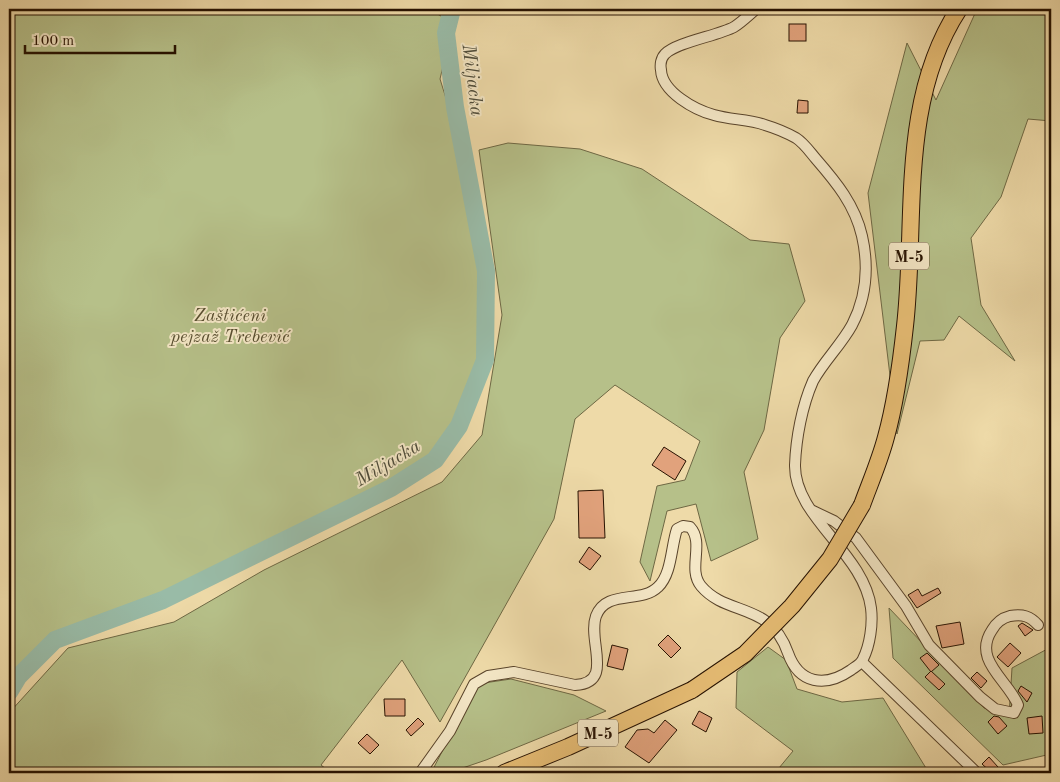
<svg xmlns="http://www.w3.org/2000/svg" width="1060" height="782" viewBox="0 0 1060 782" font-family="'Old Standard TT',serif">
	<rect width="100%" height="100%" fill="#eedaa8"/>
	<filter id="stains"><feTurbulence type="fractalNoise" baseFrequency=".004" numOctaves="4"/><feColorMatrix values="0 0 0 0 .2 0 0 0 0 .09 0 0 0 0 .02 0 0 0 .5 -.17"/></filter>
	<radialGradient id="worn" r=".72"><stop offset=".6" stop-color="#630" stop-opacity="0"/><stop offset="1" stop-color="#630" stop-opacity=".3"/></radialGradient>
	<!-- green -->
	<g fill="#b6c089" stroke="#6e6844">
		<path d="M 9,9 L 434,9 L 434,12 L 453,23 L 440,79 L 466,163 L 486,271 L 487,334 L 460,435 L 429,456 L 394,493 L 209,576 L 160,609 L 75,630 L 38,662 L 9,698 Z"/>
		<path d="M 977,9 L 1051,9 L 1051,121 L 1028,119 L 1001,197 L 971,238 L 981,305 L 1015,361 L 959,316 L 944,340 L 920,341 L 897,434 L 868,193 L 907,43 L 936,100 Z"/>
		<path d="M 508,143 L 580,149 L 642,169 L 750,240 L 789,244 L 805,301 L 780,338 L 764,430 L 744,472 L 758,539 L 711,561 L 696,504 L 667,511 L 650,581 L 640,562 L 657,486 L 685,480 L 700,441 L 615,385 L 575,419 L 554,519 L 440,722 L 402,660 L 321,765 L 331,773 L 9,773 L 9,713 L 68,648 L 174,622 L 264,570 L 442,482 L 482,435 L 502,315 L 479,150 Z"/>
		<path d="M 889,608 L 984,708 L 1009,716 L 1012,668 L 1051,647 L 1051,754 L 1003,765 L 893,658 Z"/>
		<path d="M 768,647 L 786,660 L 797,689 L 842,702 L 883,698 L 929,773 L 729,773 L 740,769 L 779,768 L 793,751 L 736,708 L 737,672 Z"/>
		<path d="M 511,679 L 574,695 L 606,711 L 486,760 L 448,773 L 431,773 L 477,684 Z"/>
	</g>
	<g fill="none" stroke-linecap="round" stroke-linejoin="round">
		<!-- river -->
		<path stroke="#99bba7" stroke-width="18" d="M 9,692 L 18,677 L 55,640 L 163,600 L 391,488 L 435,460 L 459,426 L 485,360 L 486,271 L 455,107 L 446,33 L 452,9"/>
	</g>
	<!-- building -->
	<g fill="#e1a27c" stroke="#261100">
		<rect x="789" y="24" width="17" height="17"/>
		<path d="M 798,100 L 808,101 L 808,113 L 797,113 Z"/>
		<path d="M 664,447 L 686,461 L 675,480 L 652,465 Z"/>
		<path d="M 603,490 L 605,538 L 579,538 L 578,491 Z"/>
		<path d="M 589,547 L 601,556 L 590,570 L 579,562 Z"/>
		<path d="M 938,588 L 941,593 L 917,608 L 908,595 L 918,589 L 922,596 Z"/>
		<path d="M 960,622 L 964,644 L 942,648 L 936,626 Z"/>
		<path d="M 1022,623 L 1033,630 L 1025,636 L 1018,626 Z"/>
		<path d="M 668,635 L 681,648 L 671,658 L 658,645 Z"/>
		<path d="M 1010,643 L 1021,653 L 1008,667 L 997,657 Z"/>
		<path d="M 612,645 L 628,649 L 623,670 L 607,666 Z"/>
		<path d="M 927,653 L 939,665 L 931,672 L 920,658 Z"/>
		<path d="M 931,671 L 945,684 L 939,690 L 925,677 Z"/>
		<path d="M 977,672 L 987,681 L 981,688 L 971,678 Z"/>
		<path d="M 1021,686 L 1032,693 L 1027,702 L 1018,691 Z"/>
		<path d="M 384,699 L 405,699 L 405,716 L 385,716 Z"/>
		<path d="M 699,711 L 712,718 L 706,732 L 692,724 Z"/>
		<path d="M 994,716 L 999,717 L 1007,726 L 998,734 L 988,722 Z"/>
		<path d="M 1042,716 L 1043,733 L 1029,734 L 1027,718 Z"/>
		<path d="M 418,718 L 424,724 L 411,736 L 406,730 Z"/>
		<path d="M 665,720 L 677,730 L 649,763 L 625,747 L 637,730 L 648,729 L 654,733 Z"/>
		<path d="M 367,734 L 379,745 L 370,754 L 358,743 Z"/>
		<path d="M 989,757 L 998,767 L 992,773 L 982,764 Z"/>
	</g>
	<g fill="none" stroke-linecap="round" stroke-linejoin="round">
		<!-- street casing -->
		<g stroke="#58432a" stroke-width="12">
			<g id="street">
				<path d="M 813,511 L 834,521 L 856,538 L 906,606 L 929,645 L 980,697 L 995,709 L 1014,713 L 1018,705 C 1008,680 972,660 992,630 C 996,623 1002,618 1010,616 C 1023,614 1030,616 1038,625"/>
				<path d="M 862,662 L 977,773"/>
				<path d="M 420,773 L 450,731 L 474,684 L 488,676 L 514,672 L 575,685 C 615,683 587,641 596,616 C 606,589 641,604 658,587 C 672,574 671,546 677,529 L 683,526 L 690,527 C 705,543 687,569 701,586 C 727,617 770,601 788,653 C 799,684 825,688 851,670 C 855,667 861,664 863,659 C 870,645 873,624 871,608 C 864,553 794,517 795,465 C 796,438 802,406 813,381 C 824,361 841,345 852,325 C 867,296 869,267 862,236 C 855,205 836,182 816,159 C 810,152 804,143 796,138 C 787,133 775,128 765,125 C 749,119 731,120 714,115 C 695,110 662,92 661,70 C 660,65 661,58 665,54 C 677,42 717,36 734,27 C 742,22 749,15 756,9"/>
			</g>
		</g>
		<!-- primary casing -->
		<g stroke="#261100" stroke-width="18">
			<g id="primary">
				<path d="M 862,505 C 870,483 880,460 886,437 C 896,401 901,363 905,326 C 917,221 898,102 959,9"/>
				<path d="M 504,773 L 568,747 L 692,690"/>
			</g>
		</g>
		<!-- street -->
		<use href="#street" stroke="#f4e7c6" stroke-width="10"/>
		<!-- primary -->
		<use href="#primary" stroke="#e7bd74" stroke-width="16"/>
		<!-- primary-bridge casing -->
		<g stroke="#261100" stroke-width="18" stroke-linecap="butt">
			<path id="primary-bridge" d="M 692,690 L 745,654 L 792,606 L 830,559 L 862,505"/>
		</g>
		<!-- primary-bridge -->
		<use href="#primary-bridge" stroke="#e7bd74" stroke-width="16"/>
	</g>
	<g text-anchor="middle" stroke-width="4" stroke-linejoin="round" paint-order="stroke">
		<!-- shield labels -->
		<g fill="#f4e7c6" stroke="#64513b" stroke-width="1">
			<rect x="889" y="242.5" width="40" height="27" rx="4"/>
			<rect x="578" y="719.5" width="40" height="27" rx="4"/>
		</g>
		<g font-size="16" font-weight="bold" fill="#261100">
			<text x="909" y="262">M-5</text>
			<text x="598" y="739">M-5</text>
		</g>
		<!-- park labels -->
		<g font-size="18" font-style="italic" fill="#584e30" stroke="#f4e7c6">
			<text x="230" y="321">Zaštićeni<tspan x="230" dy="21">pejzaž Trebević</tspan></text>
		</g>
		<!-- water labels -->
		<g font-size="19" font-style="italic" fill="#4e4c3a" stroke="#f4e7c6">
			<text transform="translate(474 80) rotate(83)" y="7">Miljacka</text>
			<text transform="translate(387 462) rotate(-31)" y="7">Miljacka</text>
		</g>
	</g>
	<!-- margin -->
	<rect width="1060" height="782" fill="none" stroke="#eedaa8" stroke-width="30"/>
	<rect x="10" y="10" width="1040" height="762" fill="none" stroke="#261100" stroke-width="2.5"/>
	<rect x="15" y="15" width="1030" height="752" fill="none" stroke="#261100"/>
	<!-- scale -->
	<path d="M25 45v8h150v-8" fill="none" stroke="#261100" stroke-width="2.5"/>
	<text x="32" y="45" font-size="15" fill="#261100" stroke="#f4e7c6" stroke-width="4" paint-order="stroke">100 m</text>
	<rect width="100%" height="100%" filter="url(#stains)"/>
	<rect width="100%" height="100%" fill="url(#worn)"/>
</svg>
